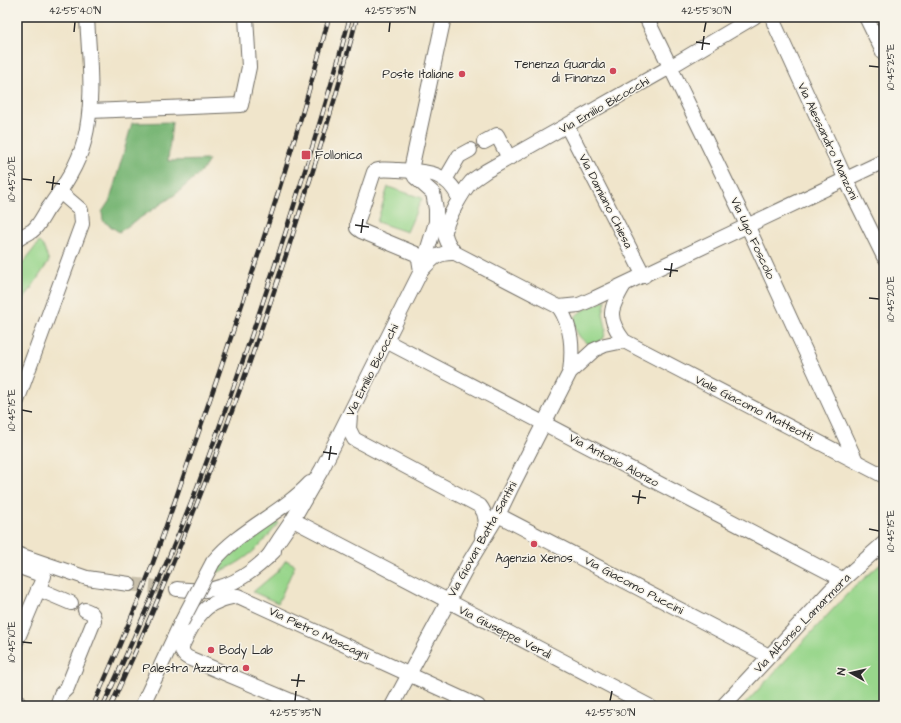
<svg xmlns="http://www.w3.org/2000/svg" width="901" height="723" viewBox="0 0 901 723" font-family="'Architects Daughter',sans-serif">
	<rect width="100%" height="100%" fill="#f7f3e8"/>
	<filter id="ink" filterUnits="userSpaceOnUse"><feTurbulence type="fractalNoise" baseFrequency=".025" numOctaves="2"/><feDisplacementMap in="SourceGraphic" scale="8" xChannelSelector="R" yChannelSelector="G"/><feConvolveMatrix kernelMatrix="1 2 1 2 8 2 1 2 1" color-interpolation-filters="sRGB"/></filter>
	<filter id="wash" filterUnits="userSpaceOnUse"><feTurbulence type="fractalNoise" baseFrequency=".012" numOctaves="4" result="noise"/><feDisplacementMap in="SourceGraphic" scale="16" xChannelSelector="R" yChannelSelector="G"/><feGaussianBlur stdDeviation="0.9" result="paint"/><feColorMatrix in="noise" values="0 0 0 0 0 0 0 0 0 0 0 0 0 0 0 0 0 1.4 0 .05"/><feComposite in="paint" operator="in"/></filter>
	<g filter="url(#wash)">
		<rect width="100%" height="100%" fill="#f0e5cb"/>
		<!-- green -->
		<g fill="#98d68b" stroke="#62805b">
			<path d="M 388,187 L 422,198 L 407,232 L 377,222 Z"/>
			<path d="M 39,242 L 43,246 L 49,261 L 17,310 L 17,271 Z"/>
			<path d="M 606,300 L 603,313 L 606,328 L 604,338 C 601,340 596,343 593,344 C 581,345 570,325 576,316 C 580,310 599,303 606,300 Z"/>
			<path d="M 272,519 L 279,523 C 258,549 247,560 217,573 L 222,561 L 230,550 Z"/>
			<path d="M 286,560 L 295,565 L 278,603 L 253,592 L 278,571 Z"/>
			<path d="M 884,561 L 884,706 L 743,706 L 850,591 Z"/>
		</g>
		<!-- forest -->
		<path fill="#7ab777" stroke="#527151" d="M 172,122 L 168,161 L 209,160 L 203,170 L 176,194 L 119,232 L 103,221 L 102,212 L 110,200 L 132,123 Z"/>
	</g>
	<g filter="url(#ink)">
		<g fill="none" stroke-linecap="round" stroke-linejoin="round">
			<!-- minor-tunnel -->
			<path stroke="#c9c0ab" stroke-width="14" stroke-dasharray="14 7" stroke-linecap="butt" d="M 129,584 L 177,589"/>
			<!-- minor casing -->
			<g stroke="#706c63" stroke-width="16">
				<g id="minor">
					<path d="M 646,17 L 748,227 L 856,461"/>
					<path d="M 773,17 L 774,23 L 846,180 L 884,257"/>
					<path d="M 866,17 L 884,54"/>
					<path d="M 90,111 L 241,105 L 249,67 L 246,17"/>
					<path d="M 567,126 L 644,276"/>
					<path d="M 484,142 L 497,135 L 509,158"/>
					<path d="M 445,180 L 459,156 L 470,150"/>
					<path d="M 17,240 C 22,236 27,234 32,231 C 40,225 44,213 50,206 C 64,186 78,165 84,142 C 95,101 89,58 87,17"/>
					<path d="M 422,270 C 433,258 438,252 455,253"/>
					<path d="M 421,271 L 419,259 L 416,254 L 361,231 L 357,228 L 357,223 L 374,172 C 379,168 391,170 398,170 C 425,172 446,170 459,198"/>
					<path d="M 624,285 C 610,309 606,317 624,341 L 884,476"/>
					<path d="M 559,307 L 579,305 L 595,298 L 884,161"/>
					<path d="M 386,341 L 842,579"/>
					<path d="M 570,372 C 573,348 572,327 559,307 L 455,253 C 451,248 446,242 445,234 C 444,223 463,191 471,182 C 475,178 481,175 486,171 L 670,67 L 754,17"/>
					<path d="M 17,401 L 82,224 L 81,210 L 60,192"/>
					<path d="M 350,415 L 349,429 L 354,439 L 480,506 C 487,515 487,524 482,535"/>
					<path d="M 498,515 L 769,656"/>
					<path d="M 299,523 L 649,706"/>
					<path d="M 17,554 L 87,578 L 129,584"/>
					<path d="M 268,557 L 279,540 L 292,521 L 322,469 L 421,271 L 436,222 L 436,209 L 433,193 L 415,177 L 412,171 L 412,165 L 444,17"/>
					<path d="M 213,562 C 240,529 281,514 310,483"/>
					<path d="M 17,566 L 44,576 L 17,640"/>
					<path d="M 38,589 L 71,603"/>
					<path d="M 177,589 C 187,590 196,591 205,590 C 233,588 256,569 274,551"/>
					<path d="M 17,701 L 20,706"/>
					<path d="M 57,706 L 61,694 L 67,688 L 94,621 C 94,614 91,612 85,610"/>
					<path d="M 142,706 L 181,623"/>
					<path d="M 303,706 L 191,659 C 185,657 181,653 182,646 C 191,628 199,608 219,601 C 225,598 232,597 238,596 L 478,706"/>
					<path d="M 392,706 L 470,561 L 498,515 L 511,488 L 570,372 L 594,350 L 605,345 L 624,341"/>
					<path d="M 723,706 L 831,590 L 884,543"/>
				</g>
			</g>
			<!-- minor -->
			<use href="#minor" stroke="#fff" stroke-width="14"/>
			<!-- rail casing -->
			<g stroke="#2b2b2b" stroke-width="4.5">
				<g id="rail">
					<path d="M 93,706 C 113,661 132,617 150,571 C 174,505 197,437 220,370 C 259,254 298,136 329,17"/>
					<path d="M 103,706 C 135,636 167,565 195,493 C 229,402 261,311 290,218 C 311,152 332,85 350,17"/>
					<path d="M 111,706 C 180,555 239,401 290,243 C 314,168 338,93 357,17"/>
				</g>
			</g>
			<!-- rail -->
			<use href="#rail" stroke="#f7f3e8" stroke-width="3" stroke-dasharray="9" stroke-linecap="butt"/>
			<!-- minor-bridge casing -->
			<g stroke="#706c63" stroke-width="16" stroke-linecap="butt">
				<path id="minor-bridge" d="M 181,623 L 213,562"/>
			</g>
			<!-- minor-bridge -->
			<use href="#minor-bridge" stroke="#fff" stroke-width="14"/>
		</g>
	</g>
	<!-- ticks -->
	<path fill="none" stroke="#2b2b2b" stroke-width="1.5" d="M 74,32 L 75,22M 389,32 L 390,22M 704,32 L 706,22M 696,42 L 710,44M 702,50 L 704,36M 869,66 L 879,67M 22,179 L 32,180M 46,182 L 60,184M 52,190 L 54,176M 355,225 L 369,227M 361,233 L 363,219M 664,269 L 678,271M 670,277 L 672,263M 869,298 L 879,299M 22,410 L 32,412M 323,452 L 337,454M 329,460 L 331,446M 632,496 L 646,498M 638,504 L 640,490M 869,529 L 879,531M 22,642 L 32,643M 291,680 L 305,681M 297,687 L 299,674M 295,701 L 296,691M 610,701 L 612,691"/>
	<!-- markers -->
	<g fill="#d1495b" stroke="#f7f3e8" stroke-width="1.5">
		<circle cx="613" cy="71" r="4"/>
		<circle cx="462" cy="74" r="4"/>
		<rect x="301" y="150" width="10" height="10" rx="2"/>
		<circle cx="534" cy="544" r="4"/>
		<circle cx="211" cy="650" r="4"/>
		<circle cx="246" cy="668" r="4"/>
	</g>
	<g text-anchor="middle" stroke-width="3" stroke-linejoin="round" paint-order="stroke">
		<!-- poi labels -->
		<g font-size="12" fill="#2b2b2b" stroke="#f7f3e8" text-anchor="end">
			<text x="605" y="68">Tenenza Guardia<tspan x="605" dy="14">di Finanza</tspan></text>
			<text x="454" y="78">Poste Italiane</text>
			<text x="315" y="159" text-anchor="start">Follonica</text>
			<text x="534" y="562" text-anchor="middle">Agenzia Xenos</text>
			<text x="219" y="654" text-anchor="start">Body Lab</text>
			<text x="238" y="672">Palestra Azzurra</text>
		</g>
		<!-- street labels -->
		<g font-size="12" fill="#2b2b2b" stroke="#f7f3e8">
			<text transform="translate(604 105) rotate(-30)" y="4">Via Emilio Bicocchi</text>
			<text transform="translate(828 141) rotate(65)" y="4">Via Alessandro Manzoni</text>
			<text transform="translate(606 201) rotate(63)" y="4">Via Damiano Chiesa</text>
			<text transform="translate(753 238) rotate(65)" y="4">Via Ugo Foscolo</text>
			<text transform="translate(372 370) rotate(-63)" y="4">Via Emilio Bicocchi</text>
			<text transform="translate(754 408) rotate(27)" y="4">Viale Giacomo Matteotti</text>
			<text transform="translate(614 460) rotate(28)" y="4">Via Antonio Alonzo</text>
			<text transform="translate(482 539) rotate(-61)" y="4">Via Giovan Batta Santini</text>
			<text transform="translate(634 585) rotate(28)" y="4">Via Giacomo Puccini</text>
			<text transform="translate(802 623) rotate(-46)" y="4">Via Alfonso Lamarmora</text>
			<text transform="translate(505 632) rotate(27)" y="4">Via Giuseppe Verdi</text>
			<text transform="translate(319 633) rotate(25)" y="4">Via Pietro Mascagni</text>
		</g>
	</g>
	<!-- margin -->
	<rect width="901" height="723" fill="none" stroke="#f7f3e8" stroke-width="44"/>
	<!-- north arrow -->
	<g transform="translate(851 673) rotate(278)" stroke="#f7f3e8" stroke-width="3" paint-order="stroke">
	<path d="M0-3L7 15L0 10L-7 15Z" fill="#2b2b2b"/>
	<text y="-6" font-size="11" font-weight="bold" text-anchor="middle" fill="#2b2b2b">N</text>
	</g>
	<rect x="22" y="22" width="857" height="679" fill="none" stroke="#2b2b2b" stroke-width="1.5"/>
	<g font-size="10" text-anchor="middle" fill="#2b2b2b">
		<text x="75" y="14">42°55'40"N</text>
		<text x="390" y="14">42°55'35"N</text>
		<text x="706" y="14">42°55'30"N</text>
		<text transform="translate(890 67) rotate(-90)" y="4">10°45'25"E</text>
		<text transform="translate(11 179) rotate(-90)" y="4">10°45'20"E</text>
		<text transform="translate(890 299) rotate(-90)" y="4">10°45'20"E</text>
		<text transform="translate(11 410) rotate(-90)" y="4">10°45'15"E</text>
		<text transform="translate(890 531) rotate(-90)" y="4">10°45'15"E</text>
		<text transform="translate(11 642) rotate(-90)" y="4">10°45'10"E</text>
		<text x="295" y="716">42°55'35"N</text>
		<text x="610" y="716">42°55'30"N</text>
	</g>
</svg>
